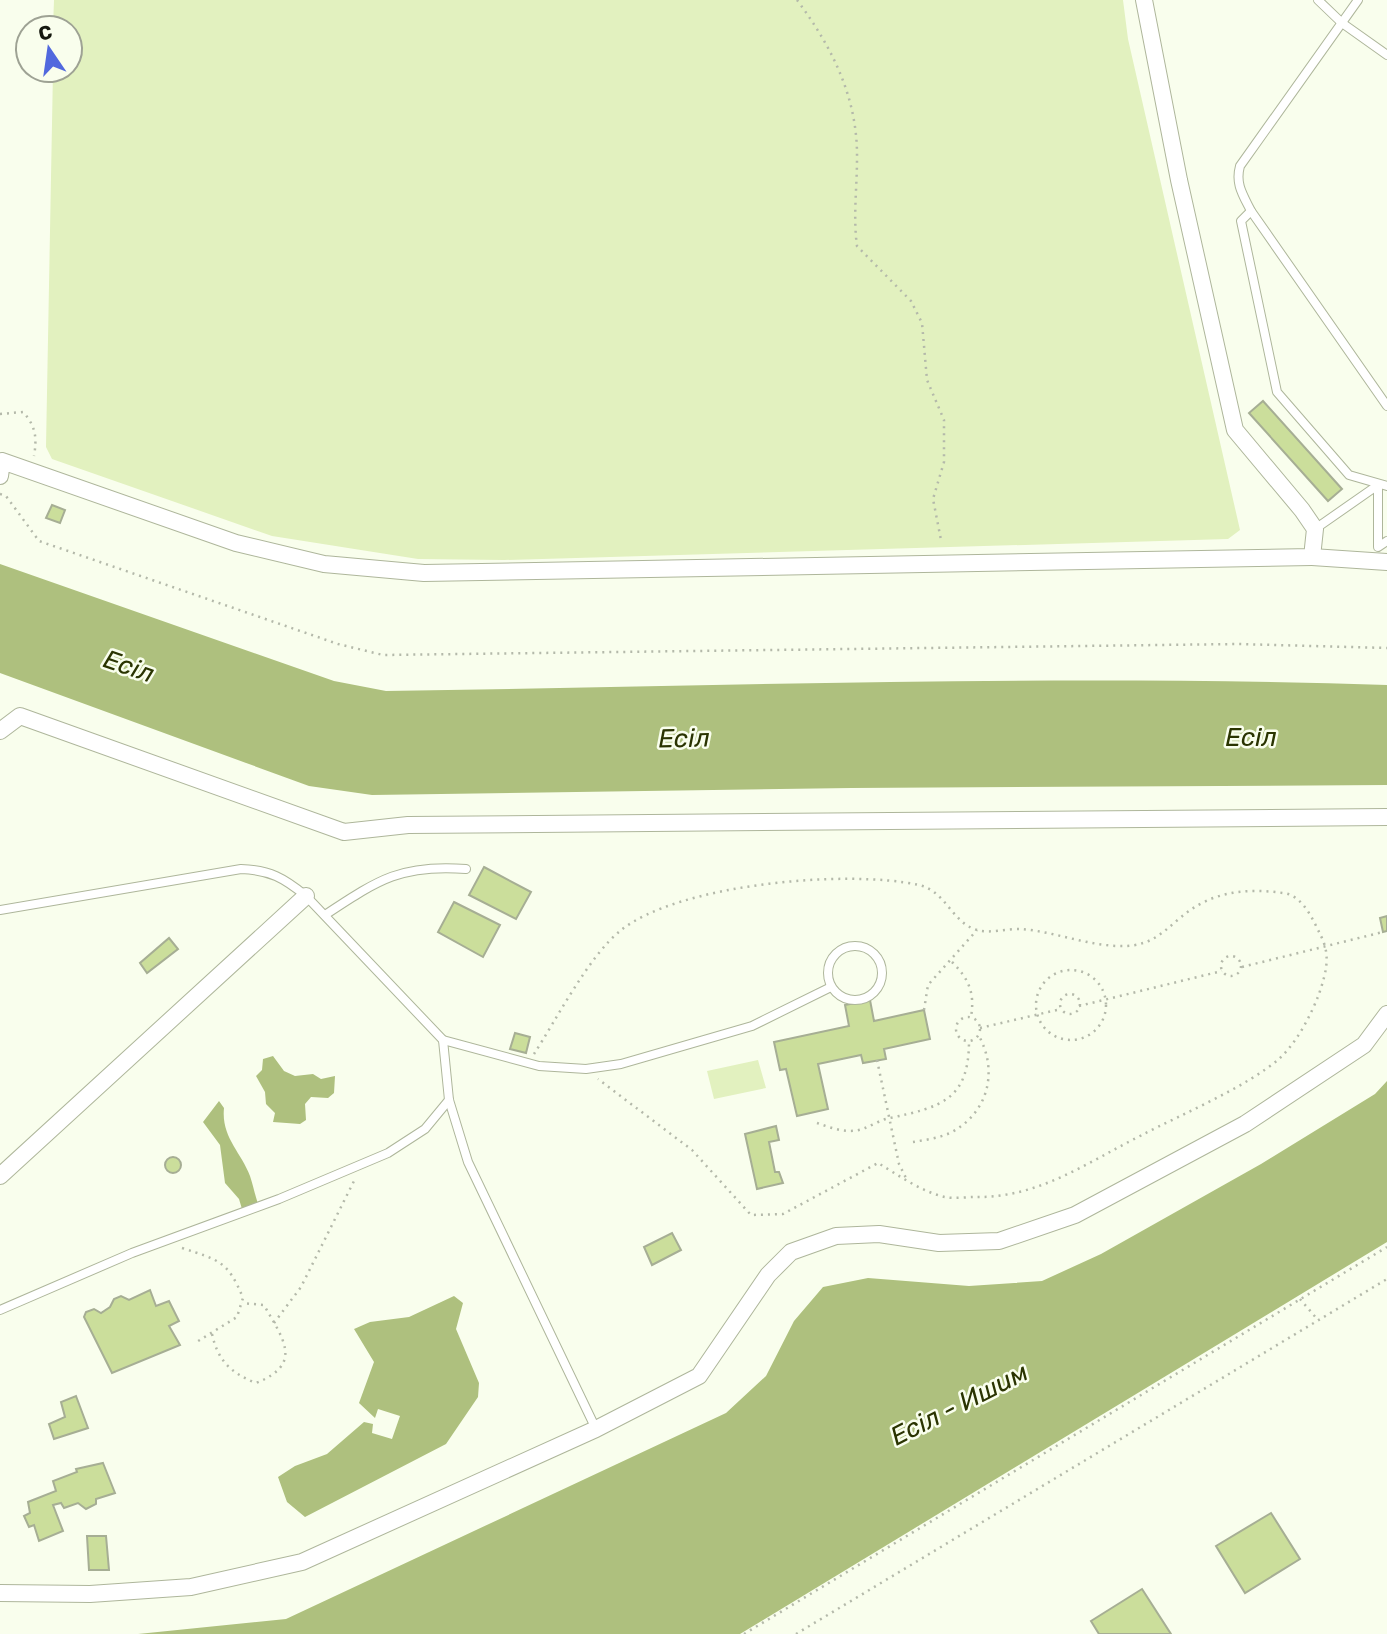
<svg xmlns="http://www.w3.org/2000/svg" width="1387" height="1634" viewBox="0 0 1387 1634" font-family="Rubik,sans-serif">
	<rect width="100%" height="100%" fill="#f9feed"/>
	<!-- green -->
	<g fill="#e2f1bf">
		<path d="M 54,0 L 1123,0 L 1128,39 L 1240,530 L 1228,539 L 504,560 L 418,559 L 272,536 L 52,459 L 46,447 L 53,70 L 70,70 L 70,28 L 53,28 Z"/>
		<path d="M 758,1060 L 766,1088 L 714,1099 L 707,1071 Z"/>
	</g>
	<!-- water -->
	<g fill="#aec07e">
		<path d="M 0,564 L 334,681 L 386,691 C 720,686 1054,674 1387,685 L 1387,785 L 851,788 L 372,795 L 309,786 L 0,673 Z"/>
		<path d="M 273,1056 L 284,1071 L 295,1076 L 313,1074 L 321,1079 L 335,1076 L 334,1093 L 328,1098 L 311,1097 L 305,1104 L 306,1120 L 300,1124 L 273,1122 L 275,1113 L 266,1104 L 265,1092 L 256,1076 L 262,1070 L 263,1059 Z"/>
		<path d="M 1387,1081 L 1387,1242 L 740,1634 L 138,1634 L 286,1619 L 726,1413 L 766,1376 L 794,1321 L 823,1287 L 868,1278 L 969,1286 L 1042,1281 L 1101,1254 L 1261,1164 L 1375,1094 Z"/>
		<path d="M 219,1101 L 224,1108 C 221,1137 241,1152 250,1176 C 253,1185 255,1195 258,1204 L 242,1209 L 239,1199 L 225,1183 L 220,1145 L 203,1122 Z"/>
		<path d="M 454,1296 L 463,1303 L 456,1329 L 479,1383 L 478,1397 L 446,1444 L 305,1517 L 287,1502 L 278,1477 L 295,1466 L 327,1454 L 364,1422 L 373,1424 L 372,1433 L 392,1439 L 400,1416 L 378,1409 L 375,1418 L 359,1403 L 374,1362 L 354,1329 L 370,1322 L 409,1317 Z"/>
	</g>
	<!-- building -->
	<g fill="#cbde9b" stroke="#a6ae94" stroke-width="2">
		<path d="M 1263,401 L 1342,489 L 1328,501 L 1249,413 Z"/>
		<path d="M 52,505 L 65,510 L 60,523 L 46,518 Z"/>
		<path d="M 484,867 L 531,892 L 516,919 L 469,895 Z"/>
		<path d="M 454,902 L 500,925 L 483,957 L 438,932 Z"/>
		<path d="M 1387,916 L 1387,931 L 1383,932 L 1380,918 Z"/>
		<path d="M 169,938 L 178,949 L 147,973 L 140,963 Z"/>
		<path d="M 870,1000 L 874,1021 L 924,1010 L 930,1039 L 884,1049 L 886,1059 L 863,1063 L 861,1055 L 818,1064 L 828,1109 L 797,1116 L 786,1069 L 780,1070 L 774,1042 L 849,1026 L 845,1005 Z"/>
		<path d="M 515,1033 L 530,1037 L 526,1053 L 510,1049 Z"/>
		<path d="M 776,1126 L 779,1140 L 769,1142 L 775,1172 L 779,1172 L 783,1183 L 757,1189 L 745,1134 Z"/>
		<circle cx="173" cy="1165" r="8"/>
		<path d="M 672,1233 L 681,1250 L 652,1265 L 644,1247 Z"/>
		<path d="M 150,1290 L 156,1306 L 169,1301 L 179,1321 L 169,1326 L 180,1345 L 112,1373 L 84,1317 L 86,1312 L 94,1309 L 101,1313 L 110,1307 L 114,1299 L 121,1296 L 129,1300 Z"/>
		<path d="M 76,1396 L 88,1428 L 54,1439 L 49,1424 L 65,1417 L 61,1402 Z"/>
		<path d="M 103,1463 L 115,1493 L 96,1499 L 96,1504 L 86,1509 L 78,1503 L 64,1508 L 61,1503 L 53,1505 L 63,1531 L 39,1541 L 34,1525 L 29,1527 L 24,1516 L 30,1513 L 28,1502 L 56,1491 L 53,1481 L 77,1472 L 76,1469 Z"/>
		<path d="M 1271,1513 L 1300,1559 L 1245,1593 L 1216,1546 Z"/>
		<path d="M 87,1536 L 106,1536 L 109,1570 L 89,1570 Z"/>
		<path d="M 1142,1589 L 1171,1634 L 1099,1634 L 1091,1621 Z"/>
	</g>
	<g fill="none" stroke-linecap="round" stroke-linejoin="round">
		<!-- lane casing -->
		<g stroke="#aeb69b" stroke-width="10">
			<g id="lane">
				<path d="M 1318,0 L 1342,23 L 1387,55"/>
				<path d="M 1358,0 L 1240,166 C 1235,184 1243,195 1251,211 L 1387,406"/>
				<path d="M 1251,211 L 1241,221 L 1277,392 L 1349,475 L 1387,486"/>
				<path d="M 1315,529 L 1378,485 L 1378,547 L 1387,541"/>
				<path d="M 0,910 L 241,869 C 270,870 284,878 306,896 L 443,1040 L 449,1100 L 468,1162 L 596,1429"/>
				<path d="M 325,915 C 378,880 401,864 466,869"/>
				<circle cx="855" cy="973" r="27"/>
				<path d="M 443,1040 L 539,1066 L 586,1069 L 621,1064 L 752,1026 L 831,987"/>
				<path d="M 0,1310 L 132,1253 L 279,1199 L 388,1153 L 425,1129 L 449,1100"/>
			</g>
		</g>
		<!-- street casing -->
		<g stroke="#aeb69b" stroke-width="18">
			<g id="street">
				<path d="M 0,476 L 2,461 L 236,543 L 324,564 L 424,573 L 1312,557 L 1315,529 L 1302,510 L 1235,430 L 1179,180 L 1144,0"/>
				<path d="M 1312,557 L 1387,562"/>
				<path d="M 0,731 L 20,716 L 344,832 L 408,825 L 1387,817"/>
				<path d="M 0,1176 L 306,896"/>
				<path d="M 0,1593 L 90,1594 L 191,1587 L 302,1562 L 596,1429 L 699,1376 L 768,1275 L 791,1252 L 836,1236 L 879,1234 L 939,1243 L 999,1241 L 1075,1215 L 1245,1124 L 1364,1045 L 1387,1014"/>
			</g>
		</g>
		<!-- path -->
		<g stroke="#b4b9aa" stroke-width="2.5" stroke-dasharray="2 5" stroke-linecap="butt">
			<path d="M 797,0 C 832,47 858,98 857,159 C 857,188 853,217 857,246 L 911,301 L 922,323 L 927,380 L 944,420 L 944,462 L 933,499 L 941,540"/>
			<path d="M 0,414 L 23,412 C 36,426 37,438 34,456"/>
			<path d="M 0,494 L 6,496 L 39,541 L 338,644 L 383,655 L 1237,644 L 1387,648"/>
			<circle cx="1231" cy="966" r="10"/>
			<path d="M 952,962 C 969,979 975,993 971,1017"/>
			<path d="M 1242,967 L 1383,932"/>
			<circle cx="1071" cy="1005" r="35"/>
			<circle cx="1070" cy="1004" r="10"/>
			<path d="M 1079,1006 L 1222,971"/>
			<path d="M 924,1010 L 928,985 L 977,930"/>
			<circle cx="968" cy="1029" r="12"/>
			<path d="M 980,1028 L 1061,1009"/>
			<path d="M 534,1054 C 556,1020 589,956 620,931 C 677,884 847,869 919,885 C 946,891 952,923 977,930 C 990,934 1008,928 1022,929 C 1055,932 1086,945 1118,946 C 1161,948 1169,920 1202,903 C 1227,890 1256,889 1283,893 C 1303,895 1313,920 1321,936 C 1331,956 1326,973 1319,994 C 1311,1015 1297,1042 1280,1058 C 1247,1087 1182,1114 1142,1135 C 1086,1163 1039,1198 975,1197 C 966,1197 954,1199 945,1197 C 922,1192 898,1175 878,1163 L 783,1214 L 751,1215 L 692,1150 L 598,1079"/>
			<path d="M 877,1060 L 899,1164 L 907,1180"/>
			<path d="M 817,1123 C 832,1128 848,1135 865,1128 C 873,1125 882,1119 890,1118 C 941,1107 969,1100 969,1041"/>
			<path d="M 913,1142 C 925,1140 939,1138 950,1133 C 989,1113 998,1071 979,1036"/>
			<path d="M 182,1248 C 219,1260 228,1261 243,1298 L 237,1317 L 195,1343"/>
			<path d="M 1300,1299 L 1318,1320"/>
			<path d="M 274,1323 L 301,1287 L 356,1177"/>
			<path d="M 212,1334 C 218,1361 231,1373 256,1383 C 304,1364 283,1339 264,1305 L 242,1303"/>
			<path d="M 744,1634 L 1387,1247"/>
			<path d="M 796,1634 L 1387,1279"/>
		</g>
		<!-- lane -->
		<use href="#lane" stroke="#fff" stroke-width="8"/>
		<!-- street -->
		<use href="#street" stroke="#fff" stroke-width="16"/>
	</g>
	<g text-anchor="middle" stroke-width="5" stroke-linejoin="round" paint-order="stroke">
		<!-- water labels -->
		<g font-size="26" font-style="italic" fill="#2a3401" stroke="#f9feed">
			<text transform="translate(129 666) rotate(19)" y="9">Есіл</text>
			<text x="1251" y="746">Есіл</text>
			<text transform="translate(684 738) rotate(-1)" y="9">Есіл</text>
			<text transform="translate(959 1404) rotate(-27)" y="9">Есіл - Ишим</text>
		</g>
	</g>
	<!-- north arrow -->
	<g transform="translate(49 49) rotate(347)"><circle r="33" fill="#f9feed" stroke="#9ea294" stroke-width="2"/>
	<path d="M0-5L12 26L0 18L-12 26Z" fill="#5169de"/>
	<text y="-10" font-size="19" font-weight="bold" text-anchor="middle" fill="#15180e">С</text>
	</g>
</svg>
